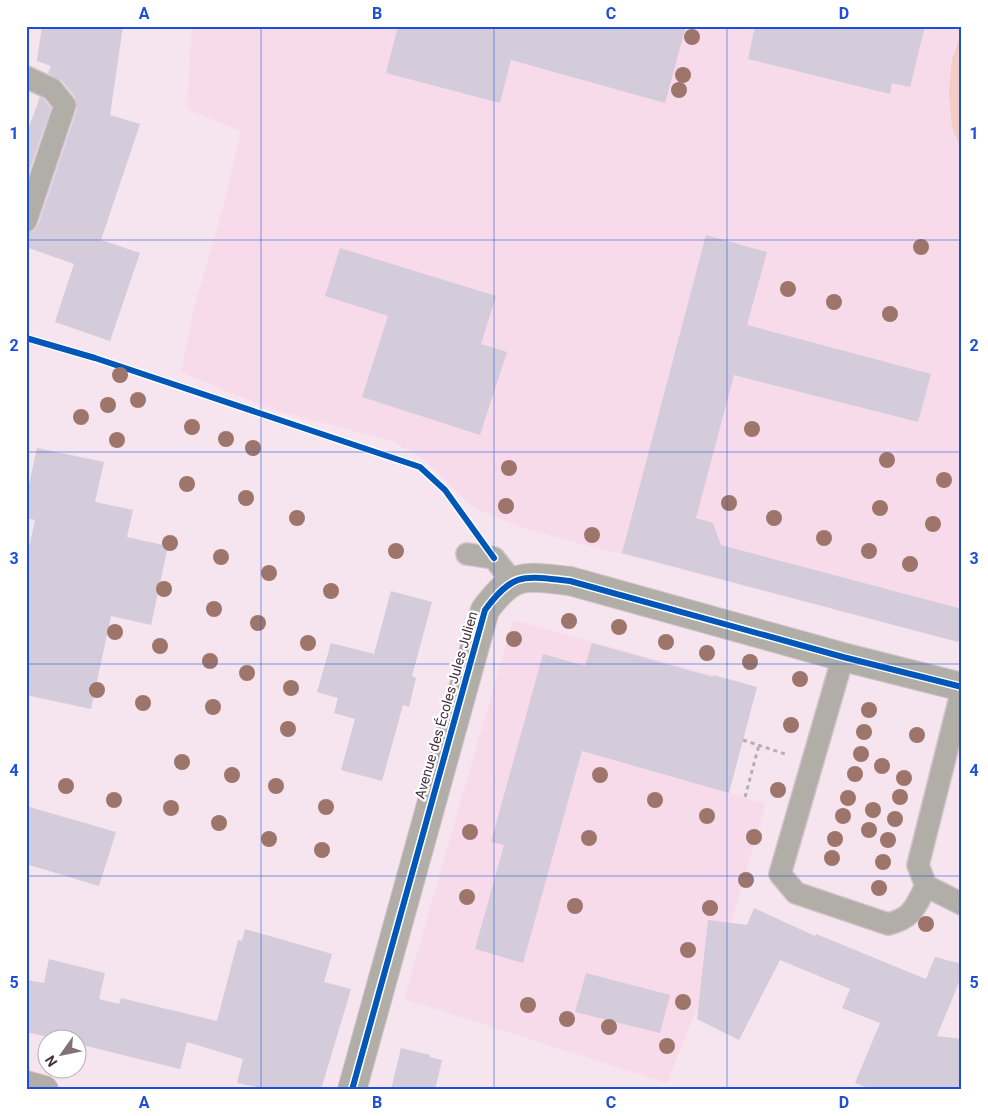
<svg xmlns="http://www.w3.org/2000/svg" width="988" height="1116" viewBox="0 0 988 1116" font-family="Roboto,sans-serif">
	<rect width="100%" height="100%" fill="#f6e4ee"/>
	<!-- built -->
	<g fill="#f7dbeb">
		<path d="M 192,26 L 962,26 L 962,643 L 529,530 L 474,508 L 425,460 L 392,441 L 278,411 L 223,390 L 181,372 L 194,308 L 223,207 L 241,131 L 187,109 Z"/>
		<path d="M 513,620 L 757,687 L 729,793 L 766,804 L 731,923 L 667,1083 L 404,999 Z"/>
	</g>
	<!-- green -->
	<path fill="#f2cdc5" d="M 962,32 L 962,151 L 952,127 L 949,93 L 952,59 Z"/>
	<!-- building -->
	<g fill="#d4ccda">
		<path d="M 42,26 L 123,26 L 110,115 L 140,124 L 101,240 L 140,253 L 110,341 L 55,322 L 74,264 L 26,247 L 26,233 L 34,231 L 38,225 L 77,109 L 77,103 L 75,97 L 62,81 L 48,73 L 51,66 L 37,61 Z"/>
		<path d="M 398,26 L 686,26 L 665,103 L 511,60 L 500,103 L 386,73 Z"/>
		<path d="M 755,26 L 925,26 L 910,87 L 892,83 L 890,94 L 748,59 Z"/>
		<path d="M 40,97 L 44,99 L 51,108 L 26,181 L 26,135 Z"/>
		<path d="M 706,235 L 767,252 L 747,325 L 931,374 L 918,422 L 734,375 L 696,518 L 713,523 L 721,545 L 962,609 L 962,643 L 622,553 Z"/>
		<path d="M 340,248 L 496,296 L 481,344 L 507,352 L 480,435 L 362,397 L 388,316 L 325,296 Z"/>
		<path d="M 37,448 L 104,462 L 95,502 L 133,510 L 127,537 L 168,546 L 151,625 L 111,616 L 91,709 L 26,695 L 26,561 L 35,520 L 26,518 L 26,498 Z"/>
		<path d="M 391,591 L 432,602 L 412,676 L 416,678 L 409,707 L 403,705 L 382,781 L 341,770 L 355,719 L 334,713 L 338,698 L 317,692 L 331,643 L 374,654 Z"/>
		<path d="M 592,643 L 713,677 L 713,675 L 757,687 L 729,793 L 582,751 L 523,963 L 475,949 L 504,845 L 491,842 L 543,654 L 585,666 Z"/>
		<path d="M 26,806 L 116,832 L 99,886 L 26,864 Z"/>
		<path d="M 754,908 L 815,936 L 816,934 L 926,979 L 935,957 L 962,964 L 962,975 L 937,1036 L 962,1039 L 962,1090 L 872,1090 L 855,1083 L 880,1023 L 842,1008 L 850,989 L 780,960 L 739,1040 L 697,1019 L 708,920 L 747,925 Z"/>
		<path d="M 245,929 L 332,954 L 324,982 L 351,989 L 321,1090 L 270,1090 L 237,1083 L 243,1059 L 187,1042 L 180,1069 L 78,1044 L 78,1038 L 53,1038 L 26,1032 L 26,980 L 44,983 L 49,959 L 105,973 L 99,999 L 119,1004 L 121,998 L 217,1021 L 238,940 L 242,941 Z"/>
		<path d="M 586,973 L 670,995 L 660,1033 L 575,1012 Z"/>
		<path d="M 401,1048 L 430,1055 L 430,1057 L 442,1060 L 435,1090 L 391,1090 Z"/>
	</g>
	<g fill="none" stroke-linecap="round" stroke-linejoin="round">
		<!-- lane casing -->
		<g stroke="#d1c2cb" stroke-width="24">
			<g id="lane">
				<path d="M 26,77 L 52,89 L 65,105 L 26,221"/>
				<path d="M 467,554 L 494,558 L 512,581"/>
				<path d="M 843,657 L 780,874 L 796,893 L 888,924 C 913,918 915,907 926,886"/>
				<path d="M 962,690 L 918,865 L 926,886 L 962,904"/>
			</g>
		</g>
		<!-- street casing -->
		<g stroke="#d1c2cb" stroke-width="30">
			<path id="street" d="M 352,1090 L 485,610 C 514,571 524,576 570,581 L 843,657 L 962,687"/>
		</g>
		<!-- secondary casing -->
		<g stroke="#d1c2cb" stroke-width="30">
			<path id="secondary" d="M 26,1085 L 44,1090"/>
		</g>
		<!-- path -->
		<g stroke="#b5afad" stroke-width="3" stroke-dasharray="4 4" stroke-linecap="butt">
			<path d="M 743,740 L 785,754"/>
			<path d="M 745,797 L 759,745"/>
		</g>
		<!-- lane -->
		<use href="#lane" stroke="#b1aea7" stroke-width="21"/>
		<!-- street -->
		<use href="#street" stroke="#b1aea7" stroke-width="28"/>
		<!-- secondary -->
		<use href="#secondary" stroke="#b2ada7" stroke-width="28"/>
		<!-- cycleway casing -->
		<g stroke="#fff" stroke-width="9">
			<g id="cycleway">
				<path d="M 26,338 L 95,358 L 420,467 L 445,490 L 494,558"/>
				<path d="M 352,1090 L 485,610 C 514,571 524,576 570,581 L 843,657 L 962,687"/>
			</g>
		</g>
		<!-- cycleway -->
		<use href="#cycleway" stroke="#0057b8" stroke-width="6"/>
	</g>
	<!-- trees -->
	<g fill="#9d756b">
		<circle cx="692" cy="37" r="8"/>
		<circle cx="683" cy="75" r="8"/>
		<circle cx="679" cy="90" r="8"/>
		<circle cx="921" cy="247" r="8"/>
		<circle cx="788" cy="289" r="8"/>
		<circle cx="834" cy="302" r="8"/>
		<circle cx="890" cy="314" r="8"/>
		<circle cx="120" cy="375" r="8"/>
		<circle cx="138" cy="400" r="8"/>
		<circle cx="108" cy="405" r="8"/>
		<circle cx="81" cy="417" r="8"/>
		<circle cx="192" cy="427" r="8"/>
		<circle cx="752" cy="429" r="8"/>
		<circle cx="226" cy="439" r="8"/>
		<circle cx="117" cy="440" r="8"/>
		<circle cx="253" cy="448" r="8"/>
		<circle cx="887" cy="460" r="8"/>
		<circle cx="509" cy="468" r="8"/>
		<circle cx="944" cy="480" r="8"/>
		<circle cx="187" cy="484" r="8"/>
		<circle cx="246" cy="498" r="8"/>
		<circle cx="729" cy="503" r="8"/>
		<circle cx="506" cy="506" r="8"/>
		<circle cx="880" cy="508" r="8"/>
		<circle cx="297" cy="518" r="8"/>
		<circle cx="774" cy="518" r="8"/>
		<circle cx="933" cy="524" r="8"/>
		<circle cx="592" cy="535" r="8"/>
		<circle cx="824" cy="538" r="8"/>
		<circle cx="170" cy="543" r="8"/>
		<circle cx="396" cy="551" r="8"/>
		<circle cx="869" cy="551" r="8"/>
		<circle cx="221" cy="557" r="8"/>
		<circle cx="910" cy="564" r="8"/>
		<circle cx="269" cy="573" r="8"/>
		<circle cx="164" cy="589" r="8"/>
		<circle cx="331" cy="591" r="8"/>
		<circle cx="214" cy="609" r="8"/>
		<circle cx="569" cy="621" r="8"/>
		<circle cx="258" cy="623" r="8"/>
		<circle cx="619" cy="627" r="8"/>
		<circle cx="115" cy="632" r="8"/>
		<circle cx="514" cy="639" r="8"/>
		<circle cx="666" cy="642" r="8"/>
		<circle cx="308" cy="643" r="8"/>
		<circle cx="160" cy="646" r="8"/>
		<circle cx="707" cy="653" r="8"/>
		<circle cx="210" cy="661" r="8"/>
		<circle cx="750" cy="662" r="8"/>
		<circle cx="247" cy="673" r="8"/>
		<circle cx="800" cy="679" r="8"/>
		<circle cx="291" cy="688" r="8"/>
		<circle cx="97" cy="690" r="8"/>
		<circle cx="143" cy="703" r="8"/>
		<circle cx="213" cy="707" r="8"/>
		<circle cx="869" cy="710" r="8"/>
		<circle cx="791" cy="725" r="8"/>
		<circle cx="288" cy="729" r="8"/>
		<circle cx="864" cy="732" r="8"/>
		<circle cx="917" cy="735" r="8"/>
		<circle cx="861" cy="754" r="8"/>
		<circle cx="182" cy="762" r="8"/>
		<circle cx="882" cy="766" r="8"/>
		<circle cx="855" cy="774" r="8"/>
		<circle cx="232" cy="775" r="8"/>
		<circle cx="600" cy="775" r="8"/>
		<circle cx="904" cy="778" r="8"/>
		<circle cx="66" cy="786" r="8"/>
		<circle cx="276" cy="786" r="8"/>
		<circle cx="778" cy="790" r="8"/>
		<circle cx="900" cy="797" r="8"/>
		<circle cx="848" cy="798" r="8"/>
		<circle cx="114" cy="800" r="8"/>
		<circle cx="655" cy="800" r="8"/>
		<circle cx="326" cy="807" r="8"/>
		<circle cx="171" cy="808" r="8"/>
		<circle cx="873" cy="810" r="8"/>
		<circle cx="707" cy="816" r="8"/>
		<circle cx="843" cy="816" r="8"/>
		<circle cx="895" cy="819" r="8"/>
		<circle cx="219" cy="823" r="8"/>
		<circle cx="869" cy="830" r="8"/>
		<circle cx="470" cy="832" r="8"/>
		<circle cx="754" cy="837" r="8"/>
		<circle cx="589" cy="838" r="8"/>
		<circle cx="269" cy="839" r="8"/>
		<circle cx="835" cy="839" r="8"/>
		<circle cx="888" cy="840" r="8"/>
		<circle cx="322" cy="850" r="8"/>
		<circle cx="832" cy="858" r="8"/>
		<circle cx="883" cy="862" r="8"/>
		<circle cx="746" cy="880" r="8"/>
		<circle cx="879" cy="888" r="8"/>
		<circle cx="467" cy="897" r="8"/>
		<circle cx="575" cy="906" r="8"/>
		<circle cx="710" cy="908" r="8"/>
		<circle cx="926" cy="924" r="8"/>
		<circle cx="688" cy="950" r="8"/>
		<circle cx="683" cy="1002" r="8"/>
		<circle cx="528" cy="1005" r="8"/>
		<circle cx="567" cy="1019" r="8"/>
		<circle cx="609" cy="1027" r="8"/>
		<circle cx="667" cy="1046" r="8"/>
	</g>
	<!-- grid -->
	<path fill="none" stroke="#1d4ed8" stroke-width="1" stroke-opacity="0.55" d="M 261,26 L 261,1090M 494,26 L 494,1090M 727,26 L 727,1090M 26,240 L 962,240M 26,452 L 962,452M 26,664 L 962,664M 26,876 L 962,876"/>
	<g text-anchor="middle" stroke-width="4.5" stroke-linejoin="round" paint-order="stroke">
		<!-- street labels -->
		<g font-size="14" fill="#45313d" stroke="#fff">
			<text transform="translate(446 705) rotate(-74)" y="5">Avenue des Écoles Jules Julien</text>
		</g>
	</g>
	<!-- border -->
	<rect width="988" height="1116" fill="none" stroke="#ffffff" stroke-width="55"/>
	<!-- north arrow -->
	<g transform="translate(62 1054) rotate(237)"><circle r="24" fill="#ffffff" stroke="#b5adb1"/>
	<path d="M0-4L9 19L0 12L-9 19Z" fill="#83707b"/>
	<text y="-8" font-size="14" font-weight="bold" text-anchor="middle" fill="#45313d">N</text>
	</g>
	<rect x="28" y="28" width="932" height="1060" fill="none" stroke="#1d4ed8" stroke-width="2"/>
	<g font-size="16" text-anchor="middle" font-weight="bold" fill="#1d4ed8">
		<text x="144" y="19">A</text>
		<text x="377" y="19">B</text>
		<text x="611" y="19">C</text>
		<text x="844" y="19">D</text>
		<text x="14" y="139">1</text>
		<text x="974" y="139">1</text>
		<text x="14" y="351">2</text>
		<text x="974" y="351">2</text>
		<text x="14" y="564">3</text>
		<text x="974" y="564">3</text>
		<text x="14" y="776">4</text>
		<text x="974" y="776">4</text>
		<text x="14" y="988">5</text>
		<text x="974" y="988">5</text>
		<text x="144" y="1108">A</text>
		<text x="377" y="1108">B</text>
		<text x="611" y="1108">C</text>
		<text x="844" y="1108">D</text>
	</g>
</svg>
